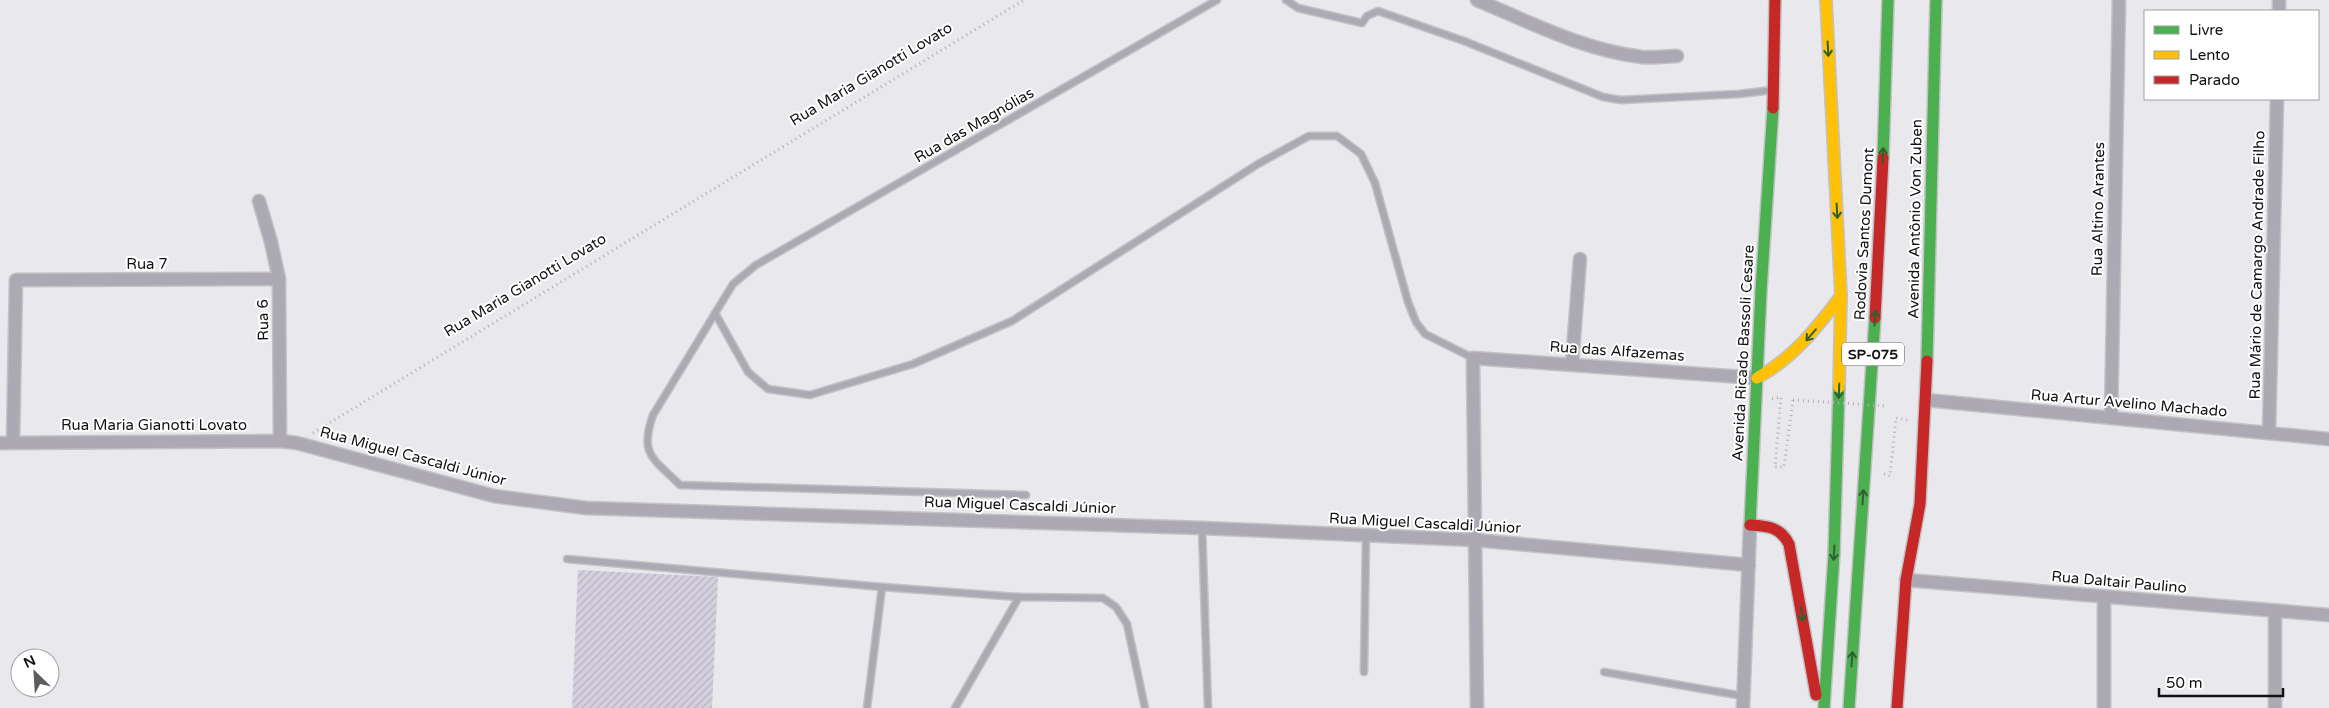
<svg xmlns="http://www.w3.org/2000/svg" width="2329" height="708" viewBox="0 0 2329 708" font-family="'Varela Round',sans-serif">
	<defs>
		<pattern id="building-hatch" width="6" height="6" patternUnits="userSpaceOnUse" patternTransform="scale(1.25)"><rect width="6" height="6" fill="#d5d0df"/><path d="M-1 1l2-2M0 6l6-6M5 7l2-2" fill="none" stroke="#b6b2be"/></pattern>
	</defs>
	<rect width="100%" height="100%" fill="#e9e8ec"/>
	<!-- building -->
	<path fill="url(#building-hatch)" d="M 578,570 L 718,577 L 712,708 L 572,708 Z"/>
	<g fill="none" stroke-linecap="round" stroke-linejoin="round">
		<!-- lane casing -->
		<g stroke="#c2c2c4" stroke-width="9">
			<g id="lane">
				<path d="M 1286,0 L 1298,8 L 1362,23 L 1367,16 L 1378,11 L 1464,41 L 1603,97 L 1621,100 L 1739,94 L 1773,90"/>
				<path d="M 715,313 L 748,372 L 768,389 L 810,395 L 913,364 L 1012,321 L 1258,164 L 1309,136 L 1337,136 L 1361,154 L 1375,183 L 1408,302 L 1416,322 L 1425,334 L 1473,358"/>
				<path d="M 1026,495 L 680,485 C 653,458 639,455 653,415 L 733,284 L 756,265 L 1217,0"/>
				<path d="M 1202,528 L 1208,708"/>
				<path d="M 567,559 L 882,587 L 1019,597"/>
				<path d="M 1364,672 L 1366,536"/>
				<path d="M 1604,672 L 1743,696"/>
				<path d="M 867,708 L 882,587"/>
				<path d="M 955,708 L 1019,597 L 1103,598 L 1116,607 L 1127,624 L 1145,708"/>
			</g>
		</g>
		<!-- street casing -->
		<g stroke="#c2c2c4" stroke-width="15">
			<g id="street">
				<path d="M 1477,0 C 1531,23 1584,50 1642,57 C 1653,58 1665,56 1677,56"/>
				<path d="M 2279,11 L 2279,0"/>
				<path d="M 259,201 L 271,242 L 279,279 L 280,441"/>
				<path d="M 1572,364 L 1580,259"/>
				<path d="M 1926,400 L 2329,439"/>
				<path d="M 2111,418 L 2119,0"/>
				<path d="M 2269,432 L 2277,99"/>
				<path d="M 13,442 L 16,280 L 279,279"/>
				<path d="M 0,443 L 280,441 L 297,443 L 494,496 L 586,508 L 1202,528 L 1475,540 L 1749,565"/>
				<path d="M 1906,580 L 2329,615"/>
				<path d="M 1477,708 L 1473,358 L 1757,378"/>
				<path d="M 1743,708 L 1750,525"/>
				<path d="M 2104,708 L 2104,597"/>
				<path d="M 2275,708 L 2275,611"/>
			</g>
		</g>
		<!-- fast casing -->
		<g stroke="#c2c2c4" stroke-width="14">
			<g id="fast">
				<path d="M 1883,158 L 1888,0"/>
				<path d="M 1927,361 L 1936,0"/>
				<path d="M 1750,525 L 1761,291 L 1773,108"/>
				<path d="M 1824,708 L 1834,554 L 1839,387"/>
				<path d="M 1849,708 L 1875,318"/>
			</g>
		</g>
		<!-- slow casing -->
		<g stroke="#c2c2c4" stroke-width="14">
			<g id="slow">
				<path d="M 1826,0 L 1841,296 L 1839,387"/>
				<path d="M 1757,378 C 1793,358 1816,329 1841,296"/>
			</g>
		</g>
		<!-- jam casing -->
		<g stroke="#c2c2c4" stroke-width="14">
			<g id="jam">
				<path d="M 1773,108 L 1775,0"/>
				<path d="M 1875,318 L 1883,158"/>
				<path d="M 1750,525 C 1768,526 1780,527 1789,544 L 1816,695"/>
				<path d="M 1897,708 L 1906,580 L 1920,504 L 1927,361"/>
			</g>
		</g>
		<!-- path -->
		<g stroke="#b0afb5" stroke-width="3" stroke-dasharray="1 4" stroke-linecap="butt">
			<path d="M 1772,399 L 1781,397 L 1775,467 L 1784,467 L 1793,400"/>
			<path d="M 313,433 L 1024,0"/>
			<path d="M 1884,474 L 1890,476 L 1896,418 L 1908,420"/>
		</g>
		<!-- lane -->
		<use href="#lane" stroke="#aca9b2" stroke-width="6"/>
		<!-- street -->
		<use href="#street" stroke="#aca9b2" stroke-width="12"/>
		<!-- fast -->
		<use href="#fast" stroke="#4caf50" stroke-width="11"/>
		<!-- slow -->
		<use href="#slow" stroke="#ffc107" stroke-width="11"/>
		<!-- jam -->
		<use href="#jam" stroke="#c62828" stroke-width="11"/>
		<!-- path-bridge -->
		<path stroke="#b0afb5" stroke-width="3" stroke-dasharray="1 4" stroke-linecap="butt" d="M 1793,400 L 1887,406"/>
	</g>
	<!-- one-way arrows -->
	<defs><path id="oneway-shaft" d="M-6 0H5M1.5-3L5.5 0L1.5 3" fill="none" stroke-width="1.6" stroke-linecap="round" stroke-linejoin="round" transform="scale(1.25)"/></defs>
	<g stroke="#2f6032">
		<use href="#oneway-shaft" transform="translate(1828 49) rotate(87)"/>
		<use href="#oneway-shaft" transform="translate(1883 155) rotate(-88)"/>
		<use href="#oneway-shaft" transform="translate(1837 211) rotate(87)"/>
		<use href="#oneway-shaft" transform="translate(1875 318) rotate(-86)"/>
		<use href="#oneway-shaft" transform="translate(1811 335) rotate(131)"/>
		<use href="#oneway-shaft" transform="translate(1839 391) rotate(92)"/>
		<use href="#oneway-shaft" transform="translate(1863 497) rotate(-86)"/>
		<use href="#oneway-shaft" transform="translate(1834 553) rotate(93)"/>
		<use href="#oneway-shaft" transform="translate(1802 614) rotate(80)"/>
		<use href="#oneway-shaft" transform="translate(1852 659) rotate(-86)"/>
	</g>
	<g text-anchor="middle" stroke-width="4" stroke-linejoin="round" paint-order="stroke">
		<!-- shield labels -->
		<rect fill="#fff" stroke="#59595a" stroke-width="1" x="1842" y="342.5" width="62" height="23" rx="4"/>
		<g font-size="14" font-weight="bold" fill="#121214">
			<text x="1873" y="359">SP-075</text>
		</g>
		<!-- street labels -->
		<g font-size="15" fill="#121214" stroke="#fff">
			<text transform="translate(871 74) rotate(-31)" y="5">Rua Maria Gianotti Lovato</text>
			<text transform="translate(974 125) rotate(-30)" y="5">Rua das Magnólias</text>
			<text transform="translate(2098 209) rotate(-89)" y="5">Rua Altino Arantes</text>
			<text transform="translate(1915 219) rotate(-89)" y="5">Avenida Antônio Von Zuben</text>
			<text transform="translate(1864 234) rotate(-87)" y="5">Rodovia Santos Dumont</text>
			<text x="147" y="269">Rua 7</text>
			<text transform="translate(2257 265) rotate(-89)" y="5">Rua Mário de Camargo Andrade Filho</text>
			<text transform="translate(525 285) rotate(-31)" y="5">Rua Maria Gianotti Lovato</text>
			<text transform="translate(263 320) rotate(-91)" y="5">Rua 6</text>
			<text transform="translate(1617 351) rotate(4)" y="5">Rua das Alfazemas</text>
			<text transform="translate(1743 353) rotate(-87)" y="5">Avenida Ricado Bassoli Cesare</text>
			<text transform="translate(2129 403) rotate(5)" y="5">Rua Artur Avelino Machado</text>
			<text x="154" y="430">Rua Maria Gianotti Lovato</text>
			<text transform="translate(413 456) rotate(15)" y="5">Rua Miguel Cascaldi Júnior</text>
			<text transform="translate(1020 505) rotate(2)" y="5">Rua Miguel Cascaldi Júnior</text>
			<text transform="translate(1425 523) rotate(3)" y="5">Rua Miguel Cascaldi Júnior</text>
			<text transform="translate(2119 582) rotate(5)" y="5">Rua Daltair Paulino</text>
		</g>
	</g>
	<!-- legend -->
	<rect x="2144" y="10" width="175" height="90" fill="#ffffff" stroke="#a0a0a1"/>
	<rect x="2154" y="26" width="25" height="8" fill="#4caf50" stroke="#a0a0a1"/>
	<text x="2189" y="35" font-size="15" fill="#121214">Livre</text>
	<rect x="2154" y="51" width="25" height="8" fill="#ffc107" stroke="#a0a0a1"/>
	<text x="2189" y="60" font-size="15" fill="#121214">Lento</text>
	<rect x="2154" y="76" width="25" height="8" fill="#c62828" stroke="#a0a0a1"/>
	<text x="2189" y="85" font-size="15" fill="#121214">Parado</text>
	<!-- north arrow -->
	<g transform="translate(35 673) rotate(335)"><circle r="24" fill="#ffffff" stroke="#a0a0a1"/>
	<path d="M0-4L9 19L0 12L-9 19Z" fill="#5d5d60"/>
	<text y="-8" font-size="14" font-weight="bold" text-anchor="middle" fill="#121214">N</text>
	</g>
	<!-- scale -->
	<path d="M2159 688v8h124v-8" fill="none" stroke="#121214" stroke-width="2.5"/>
	<text x="2166" y="688" font-size="15" fill="#121214" stroke="#ffffff" stroke-width="4" paint-order="stroke">50 m</text>
</svg>
